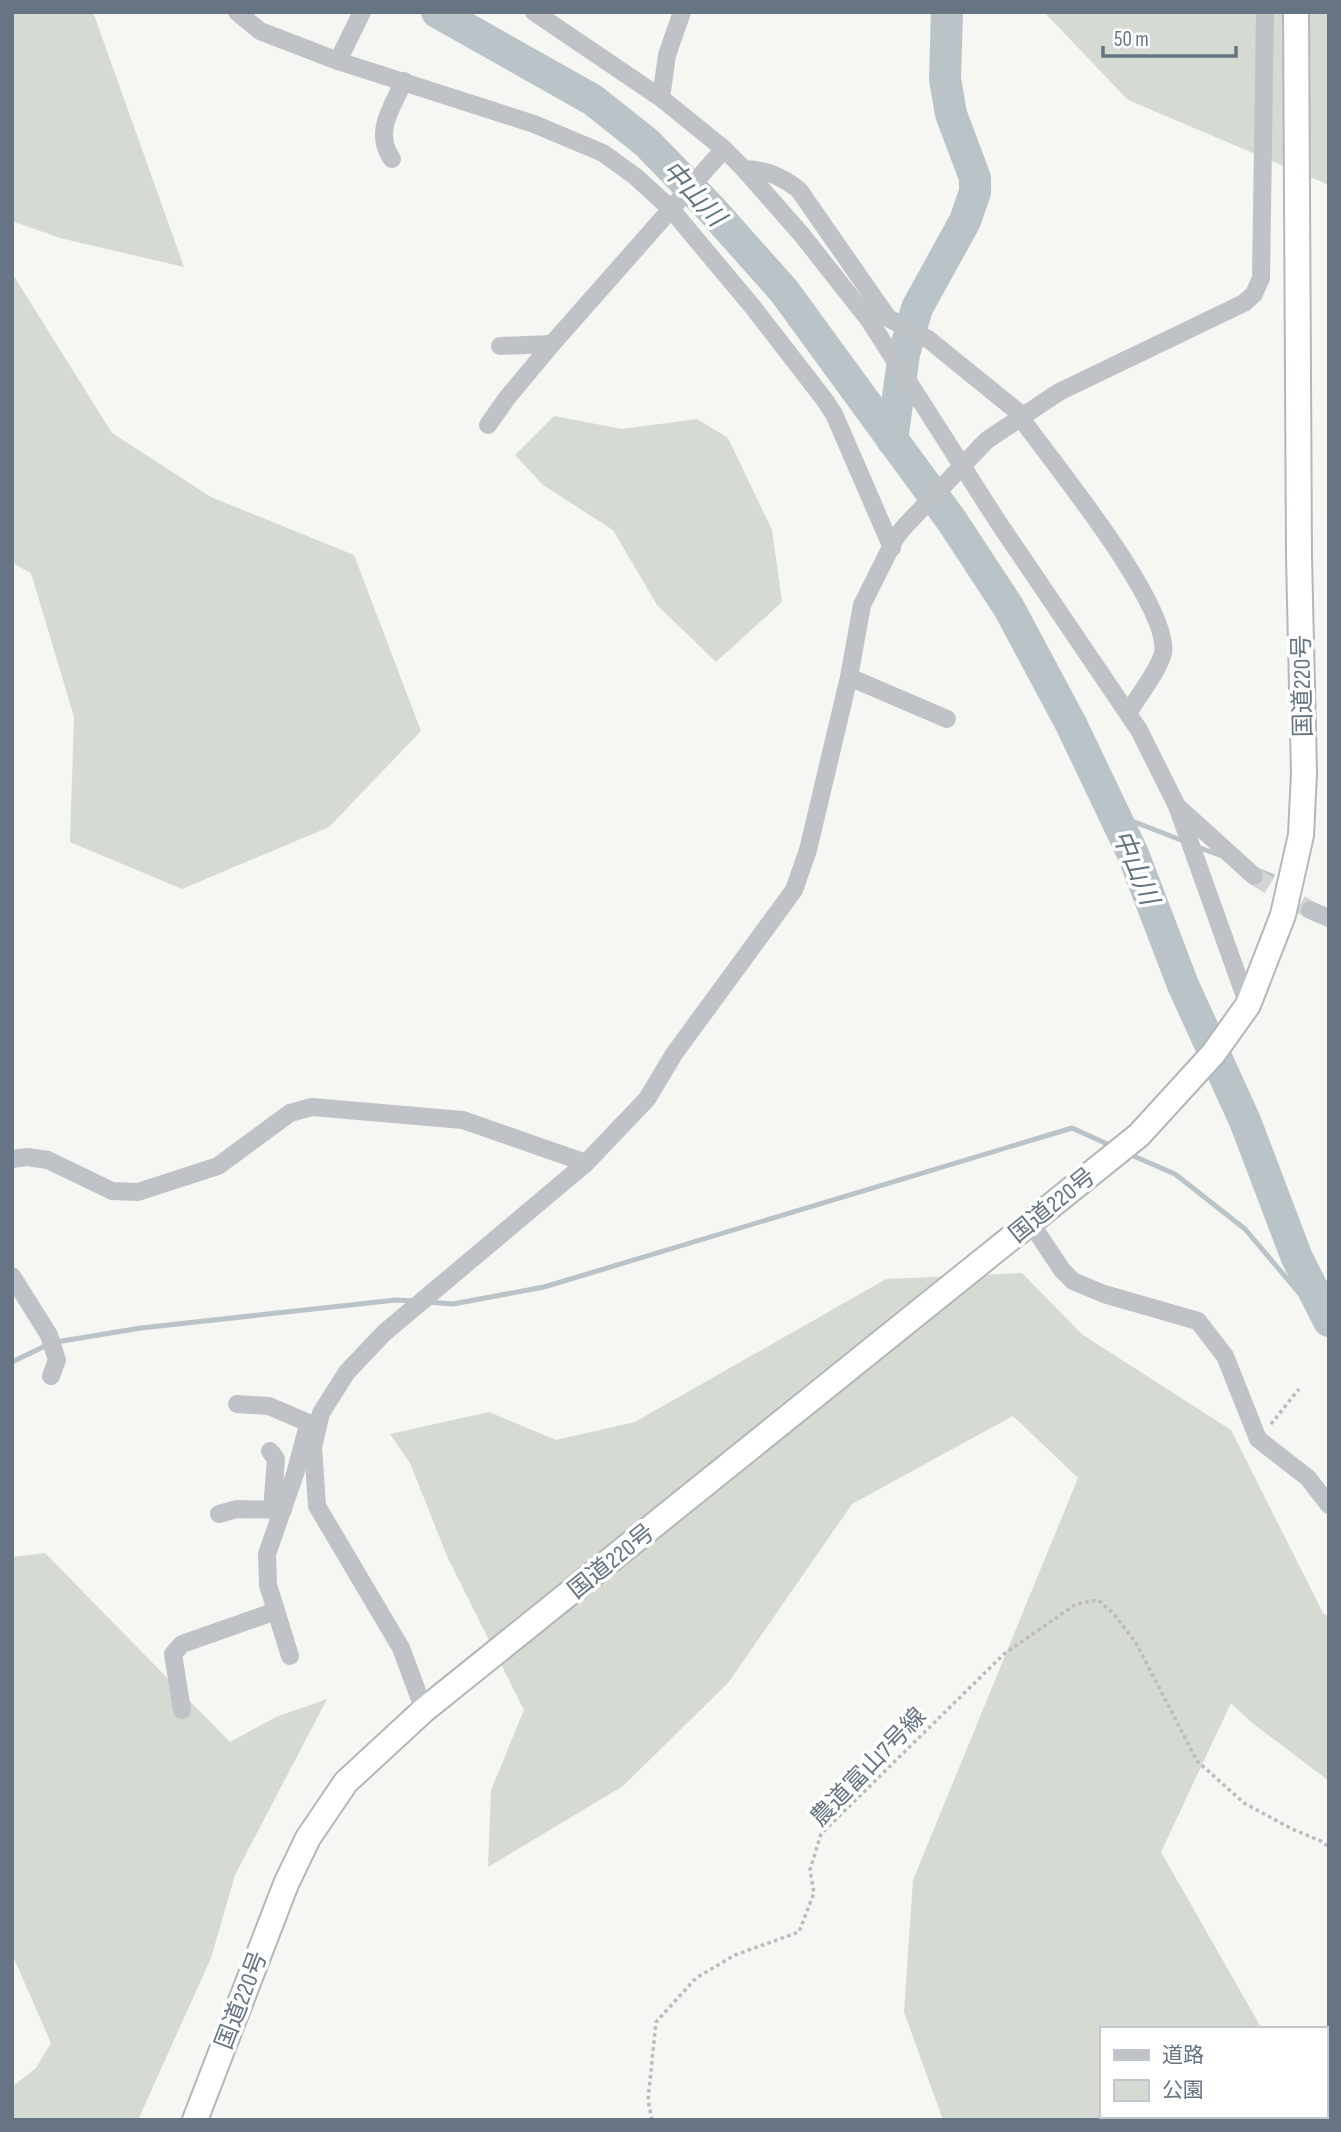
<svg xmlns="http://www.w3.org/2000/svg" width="1341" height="2132" viewBox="0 0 1341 2132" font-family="'Sofia Sans Condensed','Noto Sans JP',sans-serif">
	<rect width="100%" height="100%" fill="#f6f6f2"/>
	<!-- green -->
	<g fill="#d5dbd2">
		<path d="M 12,12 L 93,12 L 184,267 L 60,238 L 12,221 Z"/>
		<path d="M 1044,12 L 1329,12 L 1329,185 L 1128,100 Z"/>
		<path d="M 12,273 L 112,433 L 211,497 L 354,555 L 421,731 L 329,827 L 182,889 L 70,842 L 74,717 L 31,573 L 12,563 Z"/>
		<path d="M 554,416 L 622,429 L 697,419 L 728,438 L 772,530 L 782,602 L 716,662 L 657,605 L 613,530 L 543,485 L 515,455 Z"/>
		<path d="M 1022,1273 L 1083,1335 L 1231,1430 L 1323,1613 L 1329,1617 L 1329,1781 L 1251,1722 L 1231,1703 L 1161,1852 L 1262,2029 L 1101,2029 L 1101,2116 L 1325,2116 L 1325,2097 L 1329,2100 L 1329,2120 L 943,2120 L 904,2012 L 913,1880 L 1078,1478 L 1013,1416 L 852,1504 L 728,1683 L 623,1786 L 488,1867 L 491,1790 L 524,1710 L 447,1556 L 410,1463 L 390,1434 L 489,1412 L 556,1440 L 635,1422 L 886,1279 Z"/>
		<path d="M 45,1553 L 230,1742 L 276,1717 L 327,1699 L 235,1875 L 211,1958 L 138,2120 L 12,2120 L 12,2087 L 36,2068 L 51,2043 L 12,1954 L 12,1557 Z"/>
	</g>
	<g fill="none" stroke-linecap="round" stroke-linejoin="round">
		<!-- stream -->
		<g stroke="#b9c3c8" stroke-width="5">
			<path d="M 1114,814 L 1186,842"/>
			<path d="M 1195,846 L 1222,856"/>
			<path d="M 1257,870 L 1272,876"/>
			<path d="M 1129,1154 L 1175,1174 L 1245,1229 L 1305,1300 L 1325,1316"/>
			<path d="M 428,1302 L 453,1304 L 544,1287 L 1072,1128 L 1114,1147"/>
			<path d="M 56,1342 L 141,1328 L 396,1300 L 415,1301"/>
			<path d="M 12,1362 L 47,1345"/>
		</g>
		<!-- river -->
		<g stroke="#b9c3c8" stroke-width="32">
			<path d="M 437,12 L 593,100 L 647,143 L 712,210 L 784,291 L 952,521 L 1009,608 L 1071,724 L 1133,854 L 1183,985 L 1245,1121 L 1297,1258 L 1329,1321"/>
			<path d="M 892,440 L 904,354 L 917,308 L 965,221 L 975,192 L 975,178 L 951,114 L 945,79 L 947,12"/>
		</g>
		<!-- minor-tunnel -->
		<path stroke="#d2d6d6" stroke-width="18" stroke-dasharray="18 9" stroke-linecap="butt" d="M 1254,876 L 1310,910"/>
		<!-- highway casing -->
		<g stroke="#b4b7ba" stroke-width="28">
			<path id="highway" d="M 195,2120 L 286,1884 L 308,1838 L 346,1782 L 424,1710 L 1139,1135 L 1213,1054 L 1248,1005 L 1283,915 L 1301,835 L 1304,773 L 1299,557 L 1296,12"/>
		</g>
		<!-- path -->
		<g stroke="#b9bbbe" stroke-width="3.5" stroke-dasharray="3.5 3.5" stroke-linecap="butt">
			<path d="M 1271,1424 L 1299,1389"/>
			<path d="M 652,2120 L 648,2100 L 656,2022 L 696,1978 L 735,1955 L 799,1932 L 814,1893 L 810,1870 L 821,1834 L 1004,1654 L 1076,1604 L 1098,1600 L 1113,1613 L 1136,1643 L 1197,1761 L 1244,1803 L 1292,1829 L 1321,1841 L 1329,1847"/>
		</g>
		<!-- minor -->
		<g stroke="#bfc2c6" stroke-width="18">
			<path d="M 237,12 L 260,31 L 338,61 L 534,124 L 603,153 L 636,177 L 670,208 L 752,306 L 824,399 L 834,414 L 892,548"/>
			<path d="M 534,12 L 661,98 L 724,149"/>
			<path d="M 338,61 L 362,12"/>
			<path d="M 661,98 L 667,55 L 682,12"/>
			<path d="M 392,159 C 373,132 392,108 404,81"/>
			<path d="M 744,169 L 802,235 L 869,320 L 998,522 L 1139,730 L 1177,806 L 1248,1005"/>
			<path d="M 500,346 L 552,344"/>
			<path d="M 1020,417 C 1051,460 1171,606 1163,653 C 1160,668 1137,698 1128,713"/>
			<path d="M 488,425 L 507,398 L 552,344 L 724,149 L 744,169 C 767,170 781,176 799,190 L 888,318 L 928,339 L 1023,416"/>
			<path d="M 849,677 L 947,719"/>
			<path d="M 1179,808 L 1254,876"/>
			<path d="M 1310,910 L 1329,918"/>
			<path d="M 12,1159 L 27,1157 L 48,1160 L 112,1191 L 138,1192 L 218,1166 L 290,1113 L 312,1107 L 463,1120 L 586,1163"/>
			<path d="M 1030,1222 L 1062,1270 L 1073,1281 L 1104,1294 L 1198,1321 L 1225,1356 L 1258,1439 L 1308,1478 L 1329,1505"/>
			<path d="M 12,1276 L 49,1335 L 57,1360 L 51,1376"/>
			<path d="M 237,1404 L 269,1406 L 318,1427"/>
			<path d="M 270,1451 L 276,1459 L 272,1510"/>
			<path d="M 219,1514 L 237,1509 L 283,1510"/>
			<path d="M 290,1656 L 268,1585 L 267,1554 L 295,1474 L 307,1429"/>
			<path d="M 182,1710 L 173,1654 L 182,1644 L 276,1611"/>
			<path d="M 424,1710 L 401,1648 L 317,1506 L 313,1447 L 321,1413 L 347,1372 L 384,1333 L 586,1163 L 647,1099 L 674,1054 L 794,890 L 808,850 L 849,677 L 862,605 L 896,537 L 905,526 L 987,440 L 1059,392 L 1244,303 L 1254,294 L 1261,278 L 1265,12"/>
		</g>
		<!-- highway -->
		<use href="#highway" stroke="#fff" stroke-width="24"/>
	</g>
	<g text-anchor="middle" stroke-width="7" stroke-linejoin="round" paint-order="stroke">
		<!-- street labels -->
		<g font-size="24" fill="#667483" stroke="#fff">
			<text transform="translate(1302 686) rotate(-91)" y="8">国道220号</text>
			<text transform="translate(1052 1205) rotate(-39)" y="8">国道220号</text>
			<text transform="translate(611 1561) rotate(-39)" y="8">国道220号</text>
			<text transform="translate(868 1767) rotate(-46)" y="8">農道富山7号線</text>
			<text transform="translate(241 2000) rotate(-69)" y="8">国道220号</text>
		</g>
		<!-- water labels -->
		<g font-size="26" font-style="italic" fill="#62757f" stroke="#fff">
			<text transform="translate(694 193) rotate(47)" y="9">中山川</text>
			<text transform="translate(1136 867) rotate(67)" y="9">中山川</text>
		</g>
	</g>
	<!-- border -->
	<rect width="1341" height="2132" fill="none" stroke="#667483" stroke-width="28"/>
	<!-- legend -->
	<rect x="1100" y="2027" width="228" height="91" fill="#ffffff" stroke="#c2c7cd" stroke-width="2"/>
	<rect x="1114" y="2050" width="35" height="10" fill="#bfc2c6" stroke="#c2c7cd" stroke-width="2"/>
	<text x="1162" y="2062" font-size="21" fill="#667483">道路</text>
	<rect x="1114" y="2080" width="35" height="21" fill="#d5dbd2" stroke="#c2c7cd" stroke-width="2"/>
	<text x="1162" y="2097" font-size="21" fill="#667483">公園</text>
	<!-- scale -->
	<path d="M1103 46v10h133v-10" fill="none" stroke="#667483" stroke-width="3.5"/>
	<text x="1114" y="46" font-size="21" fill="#667483" stroke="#ffffff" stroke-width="5" paint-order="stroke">50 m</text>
</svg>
